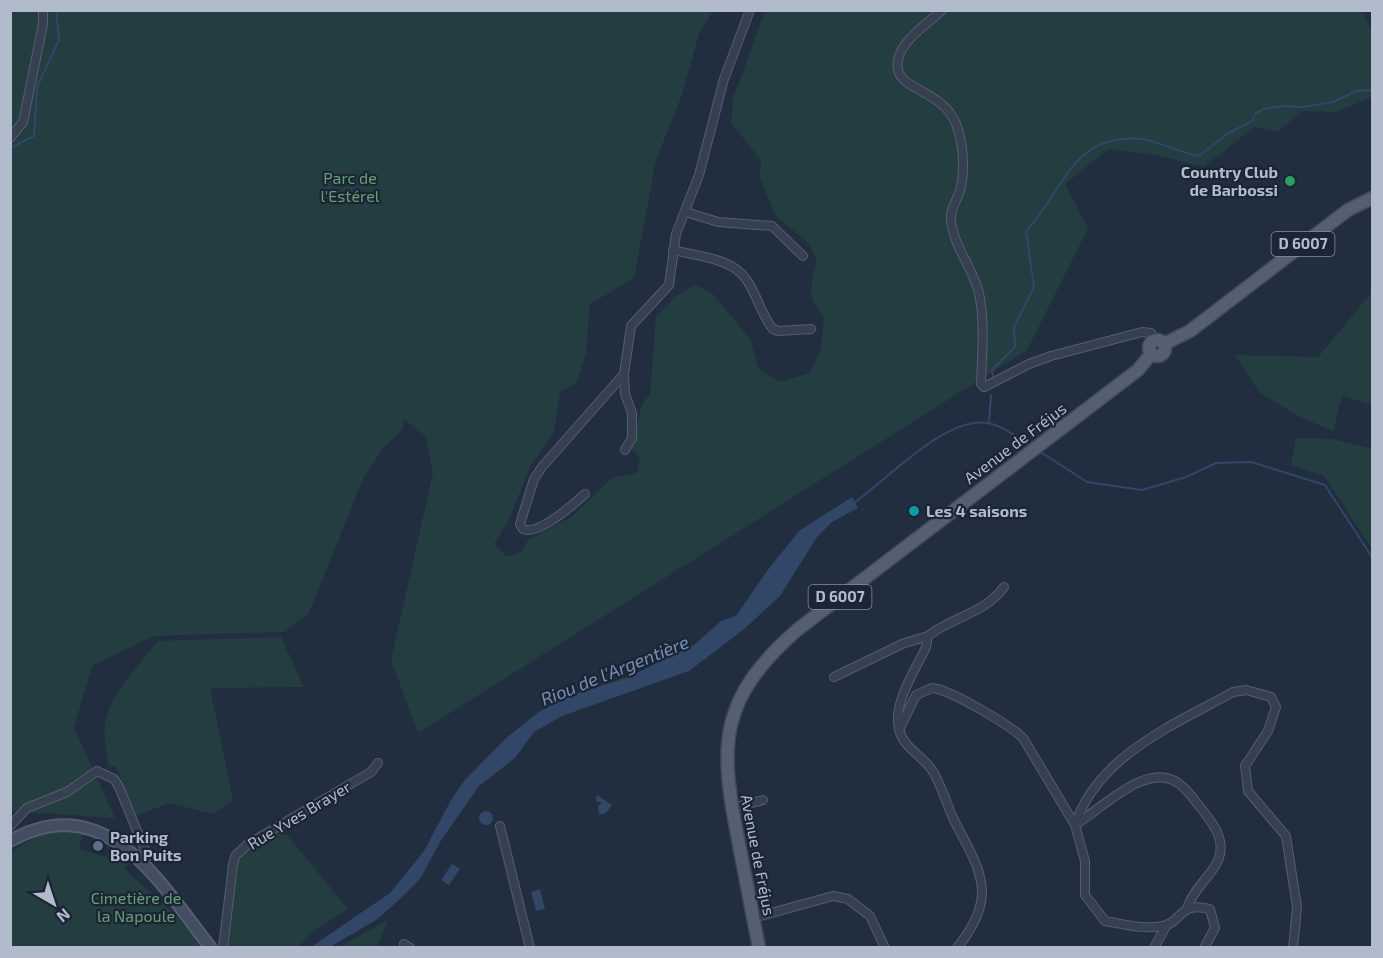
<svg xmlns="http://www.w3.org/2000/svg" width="1383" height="958" viewBox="0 0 1383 958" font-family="'Exo 2',sans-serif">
	<rect width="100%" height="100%" fill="#212e40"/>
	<!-- green -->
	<g fill="#243d41">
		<path d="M 10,11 L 713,11 L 700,31 L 680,100 L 656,160 L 634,278 L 590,304 L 586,353 L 577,382 L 560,392 L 554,432 L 530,467 L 509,520 L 494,544 L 507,557 L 522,552 L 528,540 L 571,517 L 612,478 L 637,473 L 640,458 L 632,450 L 642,404 L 650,394 L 656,315 L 677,295 L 695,285 L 713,294 L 750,339 L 758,368 L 779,382 L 810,373 L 821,349 L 824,317 C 805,296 811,285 817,259 L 808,243 L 775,215 L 760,177 L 761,160 L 731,123 L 733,99 L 765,11 L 1362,11 L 1372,31 L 1372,97 L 1336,112 L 1302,111 L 1277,132 L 1254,127 L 1204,167 L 1155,155 L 1108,149 L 1065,184 L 1088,228 L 1027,350 L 418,733 L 391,660 L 433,473 L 426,437 L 404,419 L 403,429 L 384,447 L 363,479 L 309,613 L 284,632 L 154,636 L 92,666 L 74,728 L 115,818 L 11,811 Z"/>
		<path d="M 1372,292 L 1372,405 L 1342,396 L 1333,431 L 1298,416 L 1259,392 L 1235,355 L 1318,357 Z"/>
		<path d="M 1296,438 L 1332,439 L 1372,449 L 1372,549 L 1324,476 L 1291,465 Z"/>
		<path d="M 281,637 L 304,687 L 210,688 L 233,800 L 213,814 L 169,803 L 133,817 L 118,770 L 115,766 L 109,767 C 106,751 102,731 107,715 C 113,692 143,660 158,641 Z"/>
		<path d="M 282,829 L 348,909 L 315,930 L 297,947 L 225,948 L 237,857 L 252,845 Z"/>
		<path d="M 84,830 L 79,849 L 128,864 L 124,869 L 176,915 L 201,947 L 11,948 L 11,852 L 42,833 Z"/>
		<path d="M 388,920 L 377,947 L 339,947 Z"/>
	</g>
	<!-- water -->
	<g fill="#324667">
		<path d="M 852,497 L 858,508 L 832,522 L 817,537 L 780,596 L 743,630 L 689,671 L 562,716 L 534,732 L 515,758 L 479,786 L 440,842 L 420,879 L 399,900 L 376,920 L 330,947 L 311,947 L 390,893 L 424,851 L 451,800 L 464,781 L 506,738 L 539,712 L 569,696 L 626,678 L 694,645 L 721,621 L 736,616 L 767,571 L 799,531 Z"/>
		<path d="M 597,795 L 612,805 L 606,813 L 599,815 L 598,806 L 602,803 L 596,801 Z"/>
		<circle cx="486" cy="818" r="7"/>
		<path d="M 452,864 L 460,869 L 449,885 L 441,880 Z"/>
		<path d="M 540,889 L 545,909 L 536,911 L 531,892 Z"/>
	</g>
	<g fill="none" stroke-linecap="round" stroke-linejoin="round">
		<!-- stream -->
		<g stroke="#324667" stroke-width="2">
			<path d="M 10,148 L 34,136 L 37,87 L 59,40 L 56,10"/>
			<path d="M 993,376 L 992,370 L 1015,347 L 1014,327 L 1034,287 L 1026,231 C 1065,191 1070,133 1142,139 C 1158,141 1180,153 1199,156 L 1227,134 L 1252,121 L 1256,113 L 1264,109 L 1282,106 L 1302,107 L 1333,102 L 1356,91 L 1372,90"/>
			<path d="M 989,422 L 991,395"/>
			<path d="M 1039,451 L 1087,482 L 1142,490 L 1186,477 L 1216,463 L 1251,462 L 1325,485 L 1372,557"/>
			<path d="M 855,502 C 888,479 946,416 987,423 C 1002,425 1018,438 1032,447"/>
		</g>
		<!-- minor casing -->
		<g stroke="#545e6e" stroke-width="10">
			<g id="minor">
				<path d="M 942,10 C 926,25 893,45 898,70 C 902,90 944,92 956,124 C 963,141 965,168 961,187 C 959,198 949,209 951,221 C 954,247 973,268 979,293 C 985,321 982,355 981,384 L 984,387 L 1029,364 L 1051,356 L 1142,332 L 1151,333 L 1155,340"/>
				<path d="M 10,138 L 23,122 L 43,24 L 43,10"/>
				<path d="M 686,212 L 718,222 L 772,226 L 803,256"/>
				<path d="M 673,250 C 696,256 732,258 746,279 C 757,294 761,315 773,329 L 778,331 L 811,329"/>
				<path d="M 625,450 L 632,438 L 632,413 L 625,394 L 624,374 L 631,326 L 669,285 L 676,234 L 699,175 L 724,79 L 750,10"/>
				<path d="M 585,494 C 574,504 538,536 523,529 L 520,524 L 534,479 L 542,467 L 624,374"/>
				<path d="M 834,677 L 902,644 L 928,636"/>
				<path d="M 899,730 L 916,695 L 932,688 C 949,689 1010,725 1023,738 L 1075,825 C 1098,755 1174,725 1233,692 L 1246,690 L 1271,697 L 1276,707 L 1268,731 L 1245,766 L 1248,791 L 1286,836 L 1297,907 L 1293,948"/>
				<path d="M 732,808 L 763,800"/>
				<path d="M 10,826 L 27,808 L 67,792 L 97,771 L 114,779 L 119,787 L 147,855 L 144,864"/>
				<path d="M 500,826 L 530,948"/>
				<path d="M 1187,908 C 1194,887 1214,874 1219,858 C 1225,840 1214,825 1204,812 C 1197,804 1191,794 1183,787 C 1151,756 1103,808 1075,825 L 1085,861 L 1085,895 L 1105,921 C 1124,924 1144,930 1163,926 C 1183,922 1178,901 1210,909 L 1215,928 L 1204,948"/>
				<path d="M 753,918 L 833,896 L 848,899 L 870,916 L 885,948"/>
				<path d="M 404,944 L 410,948"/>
				<path d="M 223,948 L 233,865 L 235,856 L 248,844 L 371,772 L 378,763"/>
				<path d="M 957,948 C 997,897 983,875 956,824 C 947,807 942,785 932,770 C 920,753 900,747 898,723 C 896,698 916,669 926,647 L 928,636 C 952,617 984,614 1004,587"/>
				<path d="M 1154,948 L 1166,926"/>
			</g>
		</g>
		<!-- secondary casing -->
		<g stroke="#545e6e" stroke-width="14">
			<path id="secondary" d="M 10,841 C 106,787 160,883 211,948"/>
		</g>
		<!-- primary casing -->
		<g stroke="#3f4959" stroke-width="15">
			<g id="primary">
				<circle cx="1157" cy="348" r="8"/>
				<path d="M 1164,344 L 1190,331 L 1348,210 L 1372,198"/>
				<path d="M 759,948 C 752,911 745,875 738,839 C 719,743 719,699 797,630 L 1138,370 L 1151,354"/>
			</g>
		</g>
		<!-- minor -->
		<use href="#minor" stroke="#364050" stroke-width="8"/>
		<!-- secondary -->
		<use href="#secondary" stroke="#434e63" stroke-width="10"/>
		<!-- primary -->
		<use href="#primary" stroke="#545f70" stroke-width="12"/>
	</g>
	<!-- markers -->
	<circle fill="#2e9e5b" stroke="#1b2535" stroke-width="2" cx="1290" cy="181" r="6"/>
	<circle fill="#0f9aa8" stroke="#1b2535" stroke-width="2" cx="914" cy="511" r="6"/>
	<circle fill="#5c6f8a" stroke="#1b2535" stroke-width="2" cx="98" cy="846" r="6"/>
	<g text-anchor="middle" stroke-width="4.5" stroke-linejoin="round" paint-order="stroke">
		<!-- shield labels -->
		<g fill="#1b2535" stroke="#858e9e" stroke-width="1.5">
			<rect x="1271.5" y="232" width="63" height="24" rx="4.5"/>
			<rect x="808.5" y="585" width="63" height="24" rx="4.5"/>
		</g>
		<g font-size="15" font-weight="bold" fill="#b2bbcb">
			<text x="1303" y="249">D 6007</text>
			<text x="840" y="602">D 6007</text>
		</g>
		<!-- poi labels -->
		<g font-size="16" font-weight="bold" fill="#b2bbcb" stroke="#1b2535" text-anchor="start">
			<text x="1278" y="178" text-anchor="end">Country Club<tspan x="1278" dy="18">de Barbossi</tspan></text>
			<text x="926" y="517">Les 4 saisons</text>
			<text x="110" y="843">Parking<tspan x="110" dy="18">Bon Puits</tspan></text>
		</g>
		<!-- park labels -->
		<g font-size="16" fill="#669e75" stroke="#1b2535">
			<text x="350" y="184">Parc de<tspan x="350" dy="18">l'Estérel</tspan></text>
			<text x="136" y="904">Cimetière de<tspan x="136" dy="18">la Napoule</tspan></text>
		</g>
		<!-- street labels -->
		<g font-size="16" fill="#b2bbcb" stroke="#1b2535">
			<text transform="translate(1015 443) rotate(-37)" y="6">Avenue de Fréjus</text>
			<text transform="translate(299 815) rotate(-31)" y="6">Rue Yves Brayer</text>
			<text transform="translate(758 855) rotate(79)" y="6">Avenue de Fréjus</text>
		</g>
		<!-- water labels -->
		<g font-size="18" font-style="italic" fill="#768fb5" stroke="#1b2535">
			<text transform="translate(615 671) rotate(-22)" y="6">Riou de l'Argentière</text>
		</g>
	</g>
	<!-- border -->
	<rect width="1383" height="958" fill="none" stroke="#b2bbcb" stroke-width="24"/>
	<!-- north arrow -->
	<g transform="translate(54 904) rotate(141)" stroke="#1b2535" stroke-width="4.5" paint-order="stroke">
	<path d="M0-4.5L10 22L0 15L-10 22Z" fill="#b2bbcb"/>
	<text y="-9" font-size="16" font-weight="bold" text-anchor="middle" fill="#b2bbcb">N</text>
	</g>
</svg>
